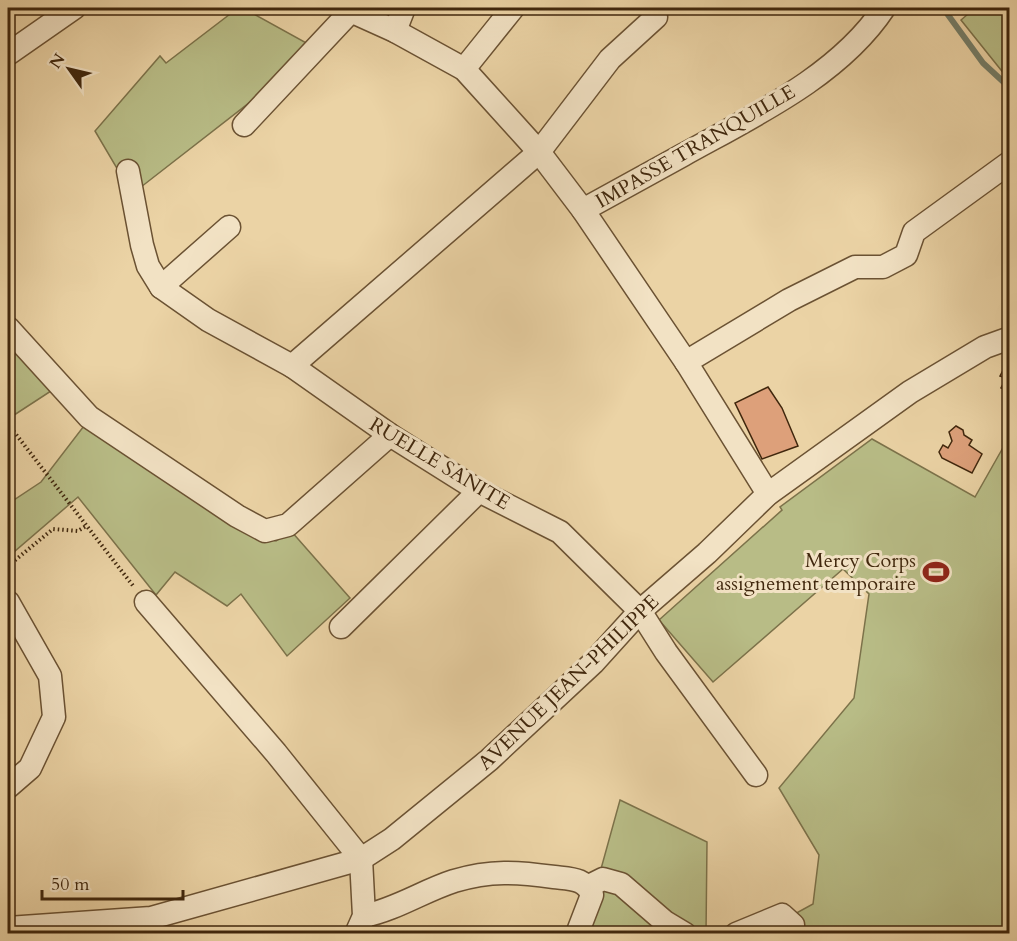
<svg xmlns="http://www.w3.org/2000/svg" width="1017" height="941" viewBox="0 0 1017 941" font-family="Cardo,serif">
	<rect width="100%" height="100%" fill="#ebd3a5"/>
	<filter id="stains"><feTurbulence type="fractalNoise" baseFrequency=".00333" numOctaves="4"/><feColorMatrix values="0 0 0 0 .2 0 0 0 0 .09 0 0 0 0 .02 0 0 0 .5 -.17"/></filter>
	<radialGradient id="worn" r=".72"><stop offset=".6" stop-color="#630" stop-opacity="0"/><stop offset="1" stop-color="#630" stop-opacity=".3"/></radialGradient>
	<!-- green -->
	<g fill="#b8bc86" stroke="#7c724a" stroke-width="1.5">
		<path d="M 238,8 L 243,8 L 310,45 L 294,68 L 132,194 L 95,131 L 160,56 L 166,63 Z"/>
		<path d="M 975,8 L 1009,8 L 1009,70 L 1005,75 L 961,20 Z"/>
		<path d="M 8,332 L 51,391 L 8,419 Z"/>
		<path d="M 87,422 L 256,535 L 276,541 L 291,531 L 350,598 L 287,656 L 241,594 L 227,606 L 175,572 L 156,595 L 78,497 L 8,557 L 8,504 L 41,482 Z"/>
		<path d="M 1009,437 L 1009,933 L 760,933 L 813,904 L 819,855 L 779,788 L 854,698 L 869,594 L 843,569 L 713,682 L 659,620 L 782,510 L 780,507 L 872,439 L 975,497 Z"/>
		<path d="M 620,800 L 707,842 L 706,933 L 583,934 Z"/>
	</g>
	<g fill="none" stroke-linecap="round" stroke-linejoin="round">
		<!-- stream -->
		<path stroke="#757e69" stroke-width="6" d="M 943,8 L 983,63 L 1010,88"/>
	</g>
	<!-- building -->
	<g fill="#dda07a" stroke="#40270d" stroke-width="1.5">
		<path d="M 1008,361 L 1010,361 L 1010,392 L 1001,388 L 1006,378 L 1000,376 Z"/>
		<path d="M 768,387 L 782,408 L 798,446 L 762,459 L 735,403 Z"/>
		<path d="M 956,426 L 963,430 L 964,435 L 972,440 L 969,445 L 982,454 L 972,473 L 942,458 L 939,452 L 943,445 L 948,448 L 952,441 L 949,432 Z"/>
	</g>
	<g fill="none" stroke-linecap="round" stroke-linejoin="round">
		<!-- minor casing -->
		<g stroke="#6b5233" stroke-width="25">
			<g id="minor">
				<path d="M 344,8 L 395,31 L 464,69 L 539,152 L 583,210 L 686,362 L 768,494"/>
				<path d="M 395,31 L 404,8"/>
				<path d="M 8,54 L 74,8"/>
				<path d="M 464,69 L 513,8"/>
				<path d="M 244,125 L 351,11"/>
				<path d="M 128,171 L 142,245 L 148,266 L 161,287 L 208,320 L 292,366 L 390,435 L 479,491 L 560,532 L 640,611 L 666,652 L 756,775"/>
				<path d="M 583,210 C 616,192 650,173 683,155 C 753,116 839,76 884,8"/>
				<path d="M 161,287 L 229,227"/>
				<path d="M 8,328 L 89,417 L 237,516 L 265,531 L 288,525 L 390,435"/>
				<path d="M 686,362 L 789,300 L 855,267 L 883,267 L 906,255 L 914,232 L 1009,163"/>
				<path d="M 292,366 L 539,152 L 610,59 L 656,17"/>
				<path d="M 8,602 L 50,676 L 54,717 L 30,768 L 8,787"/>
				<path d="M 146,602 L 276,753 L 361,859 L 364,916 L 356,934"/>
				<path d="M 341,627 L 479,491"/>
				<path d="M 589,886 L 603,879 L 621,884 L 665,922 L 685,934"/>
				<path d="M 364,916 C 397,909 423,891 454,881 C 491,870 517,872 554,877 C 570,879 586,878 592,895 L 577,934"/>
				<path d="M 8,928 L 151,918 L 361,859 L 392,839 L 489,760 L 593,663 L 640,611 L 707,553 L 768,494 L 910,392 L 985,347 L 1010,338"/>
				<path d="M 736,934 L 782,915 L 793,925 L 792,934"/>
			</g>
		</g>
		<!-- path -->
		<g stroke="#40270d" stroke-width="4" stroke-dasharray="1.5 3" stroke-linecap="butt">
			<path d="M 8,424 L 134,587"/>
			<path d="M 8,566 L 53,529 L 78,531 L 86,526"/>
		</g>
		<!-- minor -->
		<use href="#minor" stroke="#f2e2c4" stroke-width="22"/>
	</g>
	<!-- icons -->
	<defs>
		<g id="stadium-bare" transform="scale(2.07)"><path d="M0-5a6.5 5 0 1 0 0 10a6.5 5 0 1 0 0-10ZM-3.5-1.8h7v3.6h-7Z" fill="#8f2418" stroke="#f2e2c4" stroke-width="2.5" paint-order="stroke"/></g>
	</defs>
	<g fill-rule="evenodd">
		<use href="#stadium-bare" x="936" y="572"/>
	</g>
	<g text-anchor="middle" stroke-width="6" stroke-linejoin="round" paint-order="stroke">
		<!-- street labels -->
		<g font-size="20" fill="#40270d" stroke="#f2e2c4">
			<text transform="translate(695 146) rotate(-30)" y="7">IMPASSE TRANQUILLE</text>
			<text transform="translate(440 463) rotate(31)" y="7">RUELLE SANITE</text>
			<text transform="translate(568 682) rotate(-44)" y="7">AVENUE JEAN-PHILIPPE</text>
		</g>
		<!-- poi labels -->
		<g font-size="20" fill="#40270d" stroke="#f2e2c4" text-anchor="end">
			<text x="916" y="567">Mercy Corps<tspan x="916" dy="23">assignement temporaire</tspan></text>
		</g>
	</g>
	<!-- margin -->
	<rect width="1017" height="941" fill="none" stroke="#ebd3a5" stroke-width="30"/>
	<rect x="9" y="9" width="999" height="923" fill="none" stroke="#40270d" stroke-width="3"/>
	<rect x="15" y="15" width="987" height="911" fill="none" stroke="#40270d" stroke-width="1.5"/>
	<!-- north arrow -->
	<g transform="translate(69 69) rotate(304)" stroke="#f2e2c4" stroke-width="4.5" paint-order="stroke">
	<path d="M0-4.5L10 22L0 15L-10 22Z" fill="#40270d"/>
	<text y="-9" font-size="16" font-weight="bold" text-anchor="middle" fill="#40270d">N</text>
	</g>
	<!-- scale -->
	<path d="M42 890v9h141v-9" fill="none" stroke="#40270d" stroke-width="3"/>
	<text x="51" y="890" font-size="18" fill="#40270d" stroke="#f2e2c4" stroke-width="4.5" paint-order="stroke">50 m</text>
	<rect width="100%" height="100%" filter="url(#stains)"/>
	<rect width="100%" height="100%" fill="url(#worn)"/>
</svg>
